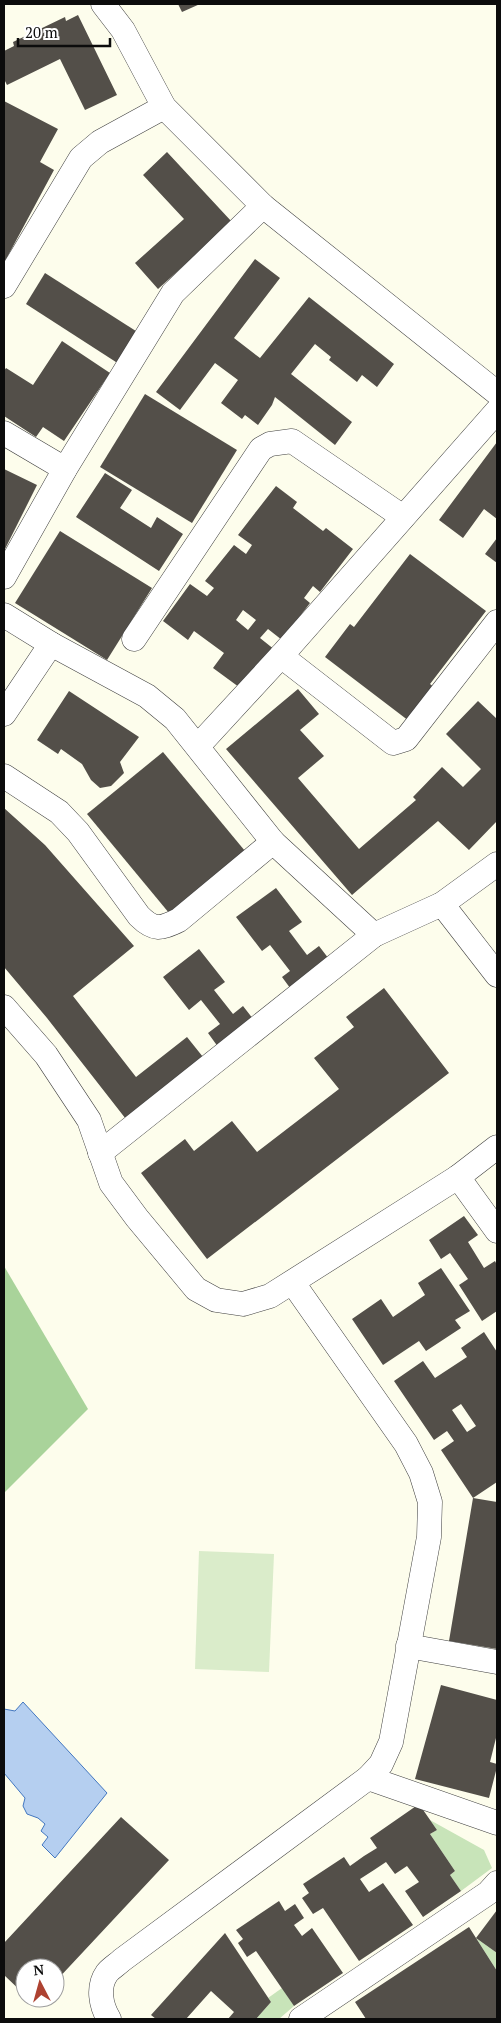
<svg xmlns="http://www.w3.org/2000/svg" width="501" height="2023" viewBox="0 0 501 2023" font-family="'PT Serif',serif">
	<rect width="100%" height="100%" fill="#fdfdec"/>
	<!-- green -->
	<g fill="#c8e4b9">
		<path d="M 430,1820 L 484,1850 L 492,1868 L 461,1891 L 450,1875 L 455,1871 L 430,1834 L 437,1830 Z"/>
		<path d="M 476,1938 L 497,1953 L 497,1971 Z"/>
		<path d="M 282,1988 L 294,2006 L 279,2019 L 256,2019 L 271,2002 L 268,1998 Z"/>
	</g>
	<!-- forest -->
	<path fill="#a9d39a" d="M 4,1266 L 88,1409 L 4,1493 Z"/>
	<!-- pitch -->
	<path fill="#daecca" d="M 199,1551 L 274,1554 L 269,1672 L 195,1669 Z"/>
	<!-- water -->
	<path fill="#b5cff0" stroke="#4377c0" d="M 23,1702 L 107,1793 L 55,1858 L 42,1845 L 48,1837 L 41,1831 L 45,1824 L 38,1818 L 27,1814 L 23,1806 L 25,1798 L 4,1773 L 4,1709 L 15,1711 Z"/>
	<!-- building -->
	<g fill="#534f49" fill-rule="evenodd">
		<path d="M 178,4 L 200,4 L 182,12 Z"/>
		<path d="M 78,15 L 117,95 L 85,110 L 60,59 L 7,85 L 4,79 L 4,51 L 14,46 L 13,42 L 65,17 L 66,21 Z"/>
		<path d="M 4,101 L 58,129 L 40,162 L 54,170 L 4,263 Z"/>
		<path d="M 167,152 L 232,222 L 158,289 L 135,263 L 184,219 L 143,175 Z"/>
		<path d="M 255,259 L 280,278 L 234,338 L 260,358 L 309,297 L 394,364 L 377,387 L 362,375 L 357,382 L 329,360 L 331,357 L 315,344 L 291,374 L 352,422 L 335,445 L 275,397 L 272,405 L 258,425 L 245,415 L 242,419 L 221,403 L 238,380 L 215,363 L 180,410 L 156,392 Z"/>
		<path d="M 45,273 L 139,333 L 119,364 L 26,304 Z"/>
		<path d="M 62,341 L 110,373 L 64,441 L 43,427 L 36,437 L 4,416 L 4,371 L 6,368 L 33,385 Z"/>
		<path d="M 145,394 L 237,450 L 192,523 L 100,467 Z"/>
		<path d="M 497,442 L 497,519 L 484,509 L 463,538 L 439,520 Z"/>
		<path d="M 4,469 L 37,485 L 4,551 Z"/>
		<path d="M 105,473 L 132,490 L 120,508 L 151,528 L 157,517 L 183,534 L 159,571 L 76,517 Z"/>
		<path d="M 276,486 L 297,502 L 293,508 L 323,531 L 326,528 L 353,549 L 320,592 L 313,586 L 304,598 L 310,603 L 282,640 L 268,629 L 260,638 L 275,650 L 243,690 L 213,668 L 224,653 L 194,631 L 188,640 L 163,621 L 190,584 L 207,596 L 214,588 L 205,581 L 234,545 L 246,554 L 252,545 L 238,535 ZM 243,610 L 256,620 L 248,630 L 236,620 Z"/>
		<path d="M 60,531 L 152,588 L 107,660 L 15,603 Z"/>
		<path d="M 497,538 L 497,563 L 485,554 Z"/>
		<path d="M 410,554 L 486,611 L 430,684 L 435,688 L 409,721 L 325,657 L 350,624 L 354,627 Z"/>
		<path d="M 298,689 L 319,714 L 300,730 L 324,756 L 298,778 L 359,849 L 416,800 L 413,797 L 442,767 L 463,787 L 481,769 L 446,734 L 478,701 L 497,719 L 497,821 L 469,850 L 438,821 L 352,895 L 226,749 Z"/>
		<path d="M 69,691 L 139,737 L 120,762 L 124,773 L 111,786 L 100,788 L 91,780 L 82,764 L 61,749 L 58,754 L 37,740 Z"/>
		<path d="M 163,752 L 250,857 L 174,919 L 87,814 Z"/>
		<path d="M 4,808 L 45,845 L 134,946 L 73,996 L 136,1077 L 187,1037 L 207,1062 L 129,1123 L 47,1018 L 4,967 Z"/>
		<path d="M 276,888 L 302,922 L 289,931 L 307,955 L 319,946 L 332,963 L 293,992 L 282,977 L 290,971 L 270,945 L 262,951 L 236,917 Z"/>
		<path d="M 199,949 L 225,982 L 214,990 L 233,1014 L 243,1006 L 257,1024 L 221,1051 L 208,1033 L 220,1024 L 201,1000 L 189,1010 L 163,977 Z"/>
		<path d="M 384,988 L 449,1073 L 207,1259 L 141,1173 L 185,1139 L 194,1151 L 232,1121 L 257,1152 L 339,1089 L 314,1058 L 354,1027 L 346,1017 Z"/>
		<path d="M 464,1216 L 478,1235 L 468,1242 L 484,1268 L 495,1261 L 497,1265 L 497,1311 L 482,1321 L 459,1285 L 468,1279 L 450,1253 L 441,1259 L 429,1240 Z"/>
		<path d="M 441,1268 L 470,1311 L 455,1320 L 461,1328 L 426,1351 L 419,1341 L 383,1365 L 352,1319 L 381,1299 L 393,1317 L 425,1295 L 418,1283 Z"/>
		<path d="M 484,1332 L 497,1352 L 496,1380 L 497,1482 L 473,1498 L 497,1502 L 497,1649 L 449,1641 L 473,1498 L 441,1450 L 454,1441 L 447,1431 L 434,1440 L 394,1381 L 423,1361 L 435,1378 L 467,1357 L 461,1348 ZM 461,1404 L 476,1426 L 467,1432 L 452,1410 Z"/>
		<path d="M 441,1685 L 497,1700 L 497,1734 L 490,1762 L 497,1764 L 497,1767 L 489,1798 L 415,1779 Z"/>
		<path d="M 419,1804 L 437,1830 L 430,1834 L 455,1871 L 450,1875 L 461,1891 L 423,1917 L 405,1891 L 419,1882 L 407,1866 L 395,1874 L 386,1862 L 374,1870 L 360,1879 L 369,1892 L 383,1883 L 413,1925 L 359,1961 L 323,1908 L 313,1914 L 302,1898 L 309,1893 L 303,1884 L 344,1857 L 350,1866 L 364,1856 L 377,1848 L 370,1838 Z"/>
		<path d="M 121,1817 L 169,1860 L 55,1982 L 55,1968 L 25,1968 L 25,1995 L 4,1975 L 4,1943 Z"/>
		<path d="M 279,1901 L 285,1911 L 295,1904 L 304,1918 L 294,1925 L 302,1936 L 312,1928 L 343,1973 L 294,2006 L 256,1951 L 247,1957 L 238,1943 L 243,1939 L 236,1930 Z"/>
		<path d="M 497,1910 L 497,1953 L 476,1938 L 497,1971 L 497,2019 L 366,2019 L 355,2002 L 469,1927 L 476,1938 Z"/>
		<path d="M 225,1933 L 271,2002 L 256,2019 L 228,2019 L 234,2012 L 211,1991 L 186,2019 L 156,2019 L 151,2015 Z"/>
	</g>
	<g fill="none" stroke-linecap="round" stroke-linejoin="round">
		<!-- street casing -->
		<g stroke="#3f3f3f" stroke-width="25">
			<g id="street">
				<path d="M 103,4 L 123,30 L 164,107 L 263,206 L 497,393"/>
				<path d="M 4,286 L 81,158 L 100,142 L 164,107"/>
				<path d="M 4,433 L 65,469"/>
				<path d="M 4,577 L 65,469 L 173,293 L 263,206"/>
				<path d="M 4,615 L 51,644 L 147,696 L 175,719 L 273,842 L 374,935"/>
				<path d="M 134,639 L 261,449 L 270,444 L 292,441 L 403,517"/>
				<path d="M 281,656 L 393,743 L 406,739 L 497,622"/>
				<path d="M 4,714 L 51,644"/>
				<path d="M 198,746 L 281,656 L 497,411"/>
				<path d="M 4,776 L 59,812 L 78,832 L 139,916 C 154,931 161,929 179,920 L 273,842"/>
				<path d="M 442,904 L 497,975"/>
				<path d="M 4,1007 L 46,1055 L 89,1120 L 111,1183 L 137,1218 L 196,1289 L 216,1300 L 243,1304 L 270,1296 L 458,1177 L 497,1147"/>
				<path d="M 100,1153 L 374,935 L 442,904 L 497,864"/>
				<path d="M 458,1177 L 497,1231"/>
				<path d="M 408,1646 L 497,1662"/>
				<path d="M 368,1778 L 497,1823"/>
				<path d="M 109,2019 C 101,2006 97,1987 107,1973 C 111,1968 118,1964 122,1960 L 368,1778 L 381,1764 L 391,1742 L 429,1537 L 430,1502 L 421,1473 L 406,1444 L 293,1283"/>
				<path d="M 301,2019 L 488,1893 L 497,1883"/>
			</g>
		</g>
		<!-- street -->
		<use href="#street" stroke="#fff" stroke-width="24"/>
	</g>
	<!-- border -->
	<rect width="501" height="2023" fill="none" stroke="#0c0c0c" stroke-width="10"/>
	<!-- north arrow -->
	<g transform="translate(40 1983) rotate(354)"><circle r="24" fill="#ffffff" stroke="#9e9e9e"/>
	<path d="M0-4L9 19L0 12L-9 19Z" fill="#ae4231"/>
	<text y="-8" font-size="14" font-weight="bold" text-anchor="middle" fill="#0c0c0c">N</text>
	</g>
	<!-- scale -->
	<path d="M18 38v8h92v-8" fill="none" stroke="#0c0c0c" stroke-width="2.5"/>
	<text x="25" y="38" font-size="15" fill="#0c0c0c" stroke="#ffffff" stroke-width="4" paint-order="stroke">20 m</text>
</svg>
